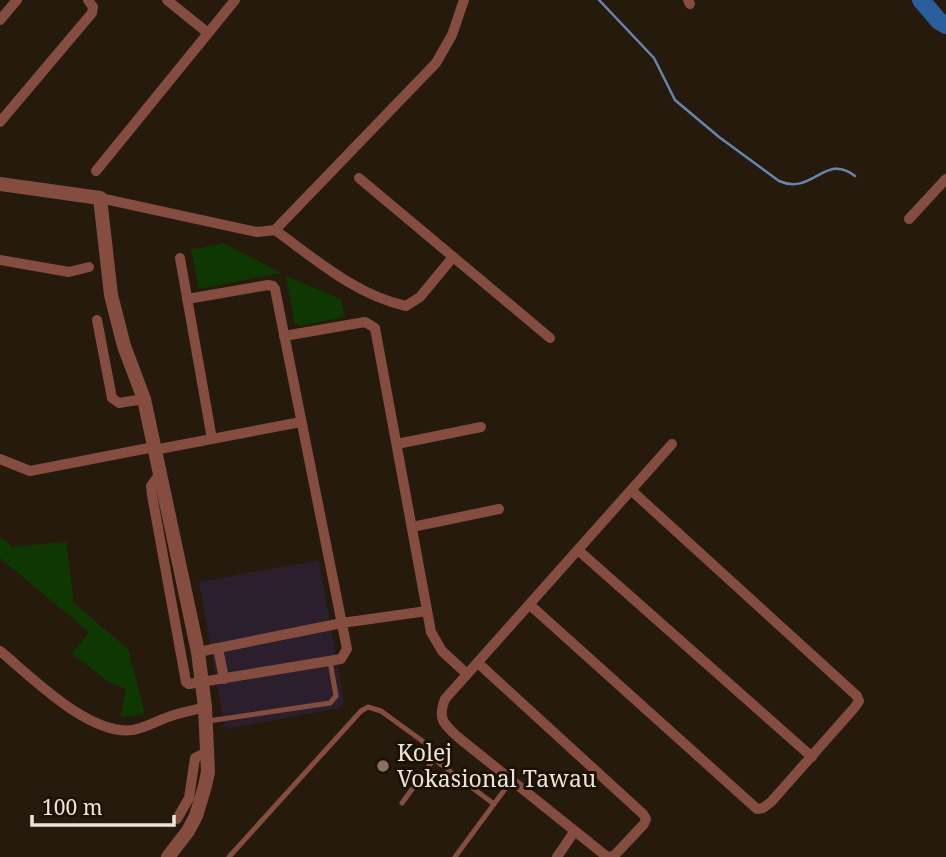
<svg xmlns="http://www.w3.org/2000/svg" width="946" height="857" viewBox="0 0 946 857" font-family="'Noto Serif',serif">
	<rect width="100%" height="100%" fill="#261a0d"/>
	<!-- commercial -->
	<path fill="#2b1f2d" d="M 319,560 L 344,702 L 339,708 L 225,729 L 199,582 Z"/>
	<!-- green -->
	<g fill="#0e3702">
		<path d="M 224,243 L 281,273 L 199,289 L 191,250 Z"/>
		<path d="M 286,276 L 341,299 L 345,317 L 299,326 L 295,324 Z"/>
		<path d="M 0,537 L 12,547 L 66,542 L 74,603 L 128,649 L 145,714 L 120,717 L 126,689 L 109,682 L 72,654 L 89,632 L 0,558 Z"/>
	</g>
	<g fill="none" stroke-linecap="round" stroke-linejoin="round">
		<!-- stream -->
		<path stroke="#6487af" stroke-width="2.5" d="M 599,0 L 654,58 L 675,100 L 719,137 L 779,181 C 813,196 825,152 855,176"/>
		<!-- river -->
		<path stroke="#2a5f9c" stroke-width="18" d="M 921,0 L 939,21 L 946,25"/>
		<!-- service -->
		<g stroke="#854d3f" stroke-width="5">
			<path d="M 208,721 L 330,703 L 336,696 L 330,661"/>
			<path d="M 435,760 L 494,804"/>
			<path d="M 229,857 L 361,711 L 368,707 L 381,711 L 432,748 L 437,755 L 402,803"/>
			<path d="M 455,857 L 511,781"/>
		</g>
		<!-- minor -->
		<g stroke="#854d3f" stroke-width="10">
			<path d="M 167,0 L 208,33"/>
			<path d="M 688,0 L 690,4"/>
			<path d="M 0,20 L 17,0"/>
			<path d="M 0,122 L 92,13 L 93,7 L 88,0"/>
			<path d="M 96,171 L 235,0"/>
			<path d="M 359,178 L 550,338"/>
			<path d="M 100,198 L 257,232 L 275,230 L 436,63 L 452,35 L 464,0"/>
			<path d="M 909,219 L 946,179"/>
			<path d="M 275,230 C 315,259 356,295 406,306 L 420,297 L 453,257"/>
			<path d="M 180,258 L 212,439"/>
			<path d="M 0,260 L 69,272 L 89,267"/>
			<path d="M 97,320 L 112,398 L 119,403 L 144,399"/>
			<path d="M 284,336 L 365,322 L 375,328 L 431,632 L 442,651 L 467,674"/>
			<path d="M 397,444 L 481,427"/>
			<path d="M 154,450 L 301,422"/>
			<path d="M 0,459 L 30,471 L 154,447"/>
			<path d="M 159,475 L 151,486 L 152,495 L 186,682 L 189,684 L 341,659 L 347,649 L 275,289 L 273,286 L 268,285 L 187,299"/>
			<path d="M 412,527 L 499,509"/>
			<path d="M 578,550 L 812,757"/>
			<path d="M 530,605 L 757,809 L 763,808 L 771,802 L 855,707 L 859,701 L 857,696 L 632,491"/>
			<path d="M 218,648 L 224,679"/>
			<path d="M 0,651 C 32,677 89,736 133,730 C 144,728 153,723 163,719 C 176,713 192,711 205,707"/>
			<path d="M 198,652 L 342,623 L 427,611"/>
			<path d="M 478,663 L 643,814 L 646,819 L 644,824 L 613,857"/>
			<path d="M 177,819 L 189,798 L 195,758 L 207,752"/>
			<path d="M 557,857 L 574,832"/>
			<path d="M 611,857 L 606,856 L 459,738 C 444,724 437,720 445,699 L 672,444"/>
		</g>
		<!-- tertiary -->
		<path stroke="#854d3f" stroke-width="14" d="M 0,184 L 100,198 L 111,295 L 124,346 L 144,399 L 198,652 L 205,707 L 208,772 L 205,786 L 196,816 L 188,831 L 168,857"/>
	</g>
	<!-- markers -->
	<circle fill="#8d6e63" stroke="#1c1105" stroke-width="2.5" cx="383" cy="766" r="7"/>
	<g text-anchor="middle" stroke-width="6" stroke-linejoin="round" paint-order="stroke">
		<!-- poi labels -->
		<g font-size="23" fill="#ece3db" stroke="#1c1105" text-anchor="start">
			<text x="397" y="761">Kolej<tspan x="397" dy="26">Vokasional Tawau</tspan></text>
		</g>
	</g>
	<!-- scale -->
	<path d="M32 815v10h142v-10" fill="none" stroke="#ece3db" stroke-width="3.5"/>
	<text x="42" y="815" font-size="21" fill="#ece3db" stroke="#1c1105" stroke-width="5" paint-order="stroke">100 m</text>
</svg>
